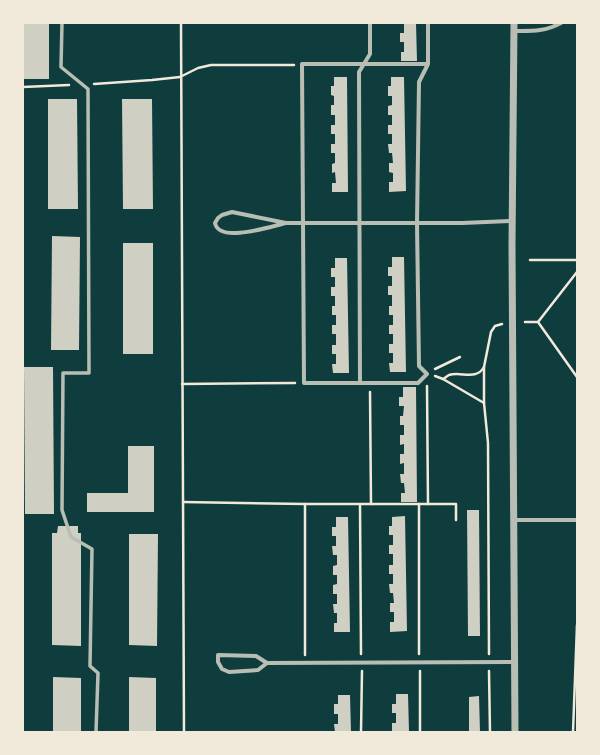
<svg xmlns="http://www.w3.org/2000/svg" width="600" height="755" viewBox="0 0 600 755" font-family="Barlow,sans-serif">
	<rect width="100%" height="100%" fill="#0f3d3e"/>
	<!-- building -->
	<g fill="#cfcfc3">
		<rect x="23" y="23" width="26" height="56"/>
		<path d="M 404,23 L 416,23 L 417,61 L 401,61 L 401,52 L 404,52 L 404,42 L 400,42 L 400,33 L 404,33 Z"/>
		<path d="M 334,77 L 347,77 L 348,192 L 332,192 L 332,183 L 336,183 L 335,172 L 332,173 L 332,164 L 335,163 L 335,153 L 331,153 L 331,144 L 335,144 L 335,134 L 331,134 L 331,125 L 335,125 L 335,115 L 331,115 L 331,105 L 334,105 L 334,96 L 331,95 L 331,86 L 334,86 Z"/>
		<path d="M 391,77 L 404,77 L 406,191 L 389,192 L 389,182 L 393,182 L 393,173 L 389,172 L 389,163 L 393,163 L 392,153 L 389,153 L 388,144 L 392,144 L 392,134 L 388,134 L 388,125 L 392,125 L 392,115 L 388,115 L 388,106 L 392,105 L 392,96 L 388,96 L 388,86 L 391,86 Z"/>
		<path d="M 48,99 L 77,99 L 78,209 L 48,209 Z"/>
		<path d="M 122,99 L 152,99 L 153,209 L 123,209 Z"/>
		<path d="M 52,236 L 80,237 L 79,350 L 51,350 Z"/>
		<rect x="123" y="243" width="30" height="111"/>
		<path d="M 392,257 L 404,257 L 406,372 L 390,372 L 389,363 L 393,363 L 393,353 L 389,353 L 389,344 L 393,344 L 393,334 L 389,334 L 389,325 L 393,325 L 393,315 L 389,315 L 389,306 L 392,306 L 392,295 L 388,295 L 388,286 L 392,286 L 392,276 L 388,276 L 388,267 L 392,267 Z"/>
		<path d="M 335,258 L 347,258 L 349,373 L 333,373 L 332,364 L 336,364 L 336,354 L 332,354 L 332,345 L 336,345 L 336,334 L 332,334 L 332,325 L 336,325 L 336,315 L 332,315 L 332,306 L 335,306 L 335,296 L 331,296 L 331,287 L 335,287 L 335,277 L 331,277 L 331,268 L 335,268 Z"/>
		<path d="M 24,367 L 53,367 L 54,514 L 25,514 Z"/>
		<path d="M 403,387 L 416,387 L 417,502 L 401,502 L 401,493 L 405,493 L 404,483 L 401,483 L 400,474 L 404,474 L 404,463 L 400,464 L 400,454 L 404,454 L 404,444 L 400,445 L 400,435 L 404,435 L 404,425 L 400,425 L 400,416 L 403,416 L 404,406 L 399,406 L 399,397 L 403,397 Z"/>
		<path d="M 128,446 L 154,446 L 154,512 L 87,512 L 87,493 L 128,493 Z"/>
		<path d="M 467,510 L 479,510 L 480,636 L 468,636 Z"/>
		<path d="M 405,516 L 407,631 L 390,632 L 390,622 L 394,622 L 394,612 L 390,612 L 390,603 L 394,603 L 393,593 L 390,593 L 389,584 L 393,584 L 393,574 L 389,574 L 389,565 L 393,565 L 393,554 L 389,554 L 389,545 L 393,545 L 393,535 L 389,535 L 389,526 L 392,526 L 392,517 Z"/>
		<path d="M 336,517 L 348,517 L 350,632 L 334,632 L 334,623 L 337,623 L 337,613 L 334,613 L 333,604 L 337,604 L 337,594 L 333,594 L 333,585 L 337,584 L 337,575 L 333,575 L 333,566 L 337,565 L 337,555 L 333,555 L 332,546 L 336,546 L 336,536 L 332,536 L 332,527 L 336,527 Z"/>
		<path d="M 58,526 L 78,526 L 78,533 L 81,533 L 81,646 L 52,645 L 52,533 L 57,533 Z"/>
		<path d="M 129,534 L 158,534 L 157,646 L 129,645 Z"/>
		<path d="M 53,677 L 81,678 L 81,732 L 53,732 Z"/>
		<path d="M 129,677 L 156,678 L 156,732 L 129,732 Z"/>
		<path d="M 396,694 L 408,694 L 409,732 L 392,732 L 392,723 L 396,723 L 396,713 L 392,713 L 392,704 L 396,704 Z"/>
		<path d="M 338,695 L 350,695 L 351,732 L 335,732 L 334,724 L 338,724 L 338,714 L 334,714 L 334,704 L 338,704 Z"/>
		<path d="M 479,696 L 480,732 L 469,732 L 469,697 Z"/>
	</g>
	<g fill="none" stroke-linecap="round" stroke-linejoin="round">
		<!-- path -->
		<g stroke="#f1e9da" stroke-width="2.5">
			<path d="M 181,23 L 184,732"/>
			<path d="M 94,84 L 152,80 L 180,77 L 198,68 L 211,65 L 294,65"/>
			<path d="M 23,87 L 69,85"/>
			<path d="M 530,260 L 577,260"/>
			<path d="M 577,272 L 538,322 L 577,377"/>
			<path d="M 525,322 L 538,322"/>
			<path d="M 484,367 L 484,403 L 488,443 L 489,654"/>
			<path d="M 435,369 L 460,357"/>
			<path d="M 435,376 L 443,379 L 484,403"/>
			<path d="M 443,379 C 445,378 447,376 449,375 C 461,371 476,381 484,367 L 491,332 L 495,326 L 502,324"/>
			<path d="M 182,384 L 295,383"/>
			<path d="M 370,392 L 371,504"/>
			<path d="M 183,502 L 305,504"/>
			<path d="M 360,504 L 419,504 L 419,654"/>
			<path d="M 419,504 L 428,504 L 427,386"/>
			<path d="M 428,504 L 456,504 L 456,520"/>
			<path d="M 305,655 L 305,504 L 360,504 L 361,654"/>
			<path d="M 420,671 L 420,732"/>
			<path d="M 489,671 L 490,732"/>
			<path d="M 361,732 L 362,671"/>
			<path d="M 573,732 L 577,625"/>
		</g>
		<!-- pedestrian -->
		<path stroke="#b8beb3" stroke-width="3.5" d="M 62,23 L 61,67 L 88,89 L 89,373 L 63,373 L 62,510 L 71,537 L 92,549 L 90,666 L 98,673 L 96,732"/>
		<!-- minor -->
		<g stroke="#b8beb3" stroke-width="4">
			<path d="M 428,23 L 428,64 L 419,82 L 417,223 L 419,366 L 427,374 L 418,383 L 304,383 L 302,64 L 428,64"/>
			<path d="M 514,31 C 532,31 544,32 561,23"/>
			<path d="M 286,223 C 272,226 219,244 215,223 L 218,218 L 222,215 L 232,212 L 286,223 L 462,223 L 512,221"/>
			<path d="M 360,383 L 359,72 L 370,54 L 370,23"/>
			<path d="M 515,520 L 577,520"/>
			<path d="M 267,663 L 258,670 L 229,672 L 222,669 L 218,662 L 218,655 L 256,656 L 267,663 L 515,662"/>
		</g>
		<!-- tertiary -->
		<path stroke="#b8beb3" stroke-width="7" d="M 514,23 L 512,245 L 515,732"/>
	</g>
	<!-- border -->
	<rect width="600" height="755" fill="none" stroke="#f1e9da" stroke-width="48"/>
</svg>
